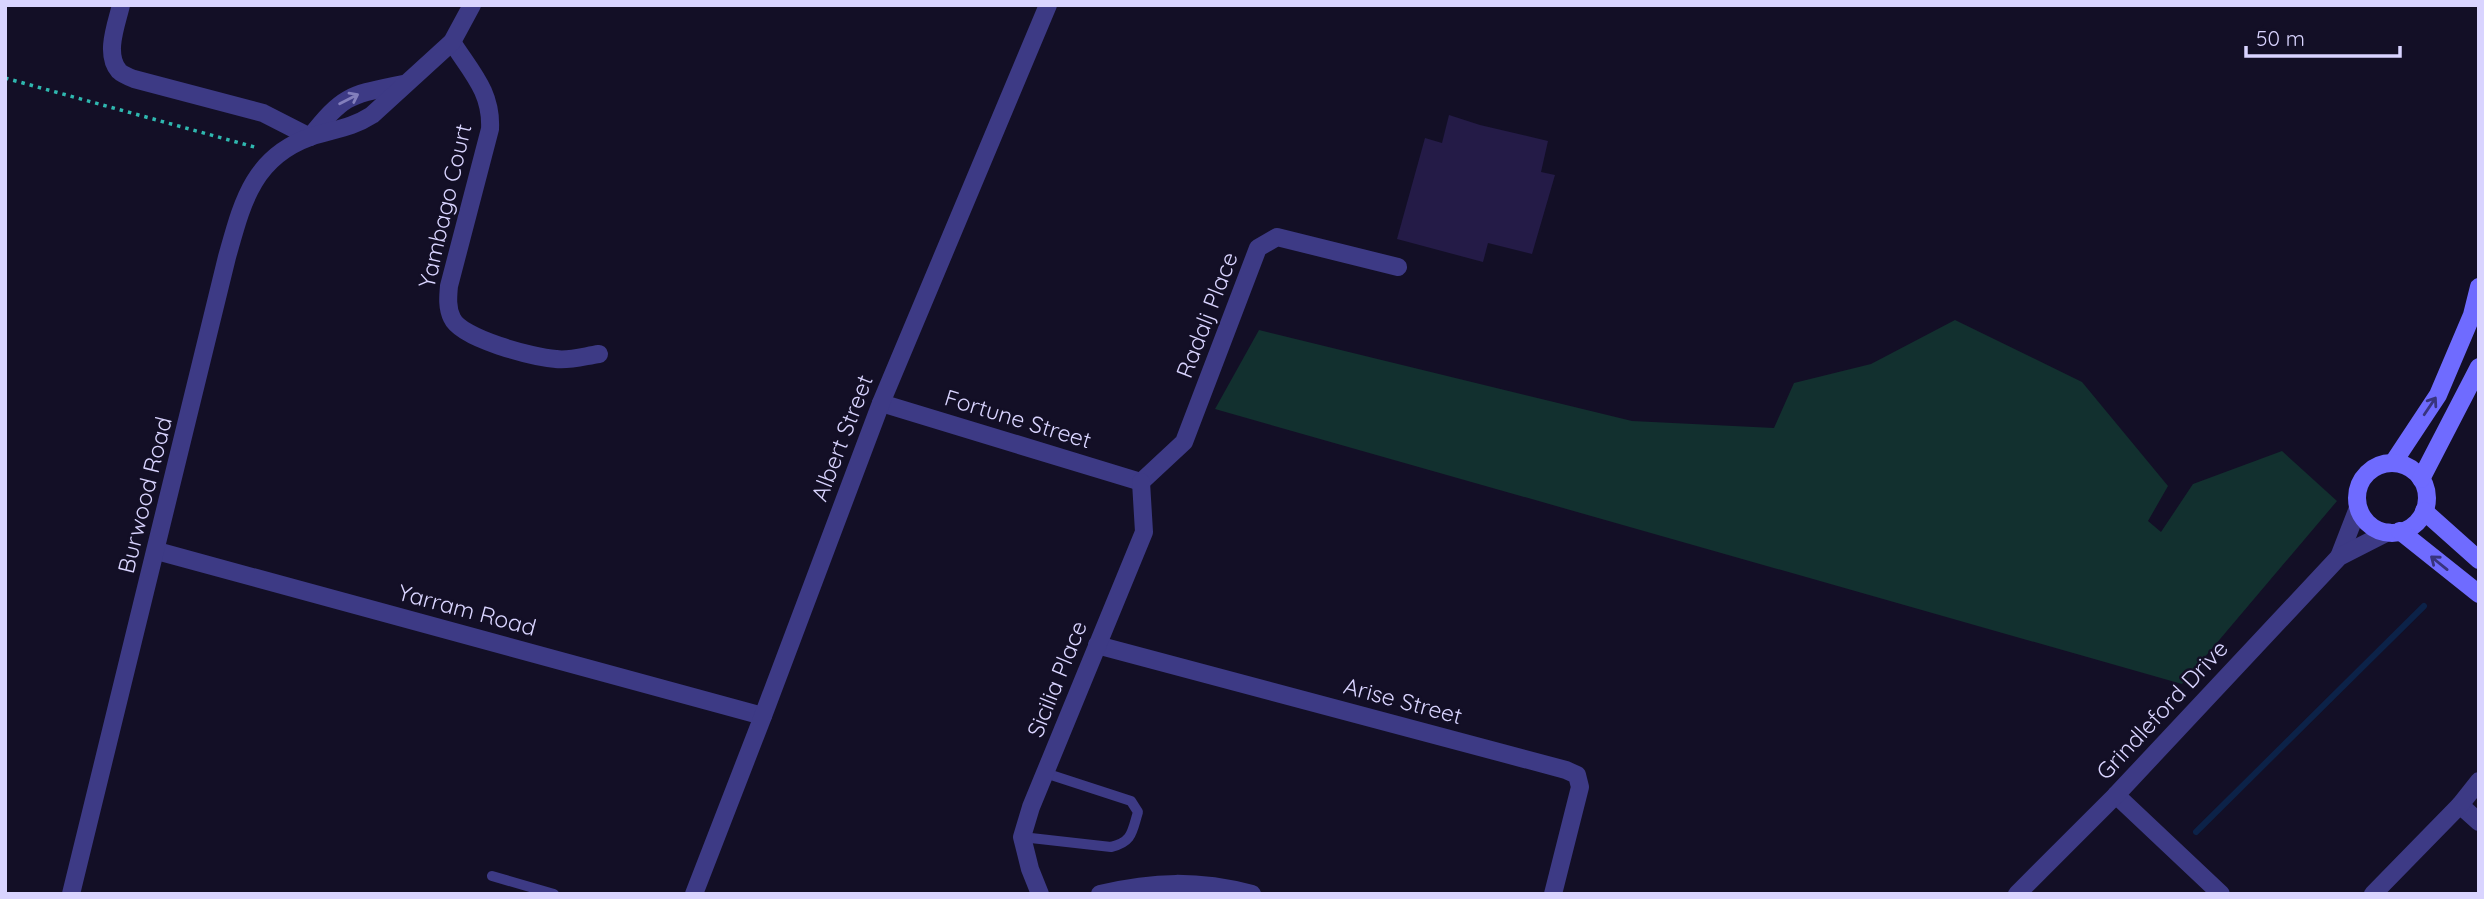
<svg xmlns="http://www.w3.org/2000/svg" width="2484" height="899" viewBox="0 0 2484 899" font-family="Quicksand,sans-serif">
	<rect width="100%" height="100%" fill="#130f26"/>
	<!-- green -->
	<path fill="#12302f" d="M 1955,320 L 2082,382 L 2168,486 L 2148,521 L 2161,532 L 2193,484 L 2282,451 L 2337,501 L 2182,684 L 1215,409 L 1259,330 L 1632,421 L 1774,428 L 1794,383 L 1871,364 Z"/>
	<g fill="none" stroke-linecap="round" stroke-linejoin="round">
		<!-- stream -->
		<path stroke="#0c2248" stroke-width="6" d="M 2196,832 L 2424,606"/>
	</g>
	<!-- building -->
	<path fill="#241b47" d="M 1449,115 L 1480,125 L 1548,141 L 1541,172 L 1555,175 L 1532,254 L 1488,243 L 1483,262 L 1397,239 L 1425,138 L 1442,143 Z"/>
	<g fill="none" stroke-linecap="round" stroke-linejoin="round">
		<!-- path -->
		<path stroke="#2fb8b0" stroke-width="3.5" stroke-dasharray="3.5 5" stroke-linecap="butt" d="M 5,78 L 258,148"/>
		<!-- lane -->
		<g stroke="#3d3a85" stroke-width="10">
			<path d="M 1022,837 L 1111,847 C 1133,842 1132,831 1138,812 L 1131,801 L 1045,773"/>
			<path d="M 492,876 L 554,894"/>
		</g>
		<!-- street -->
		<g stroke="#3d3a85" stroke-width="18">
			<path d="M 121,5 C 117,23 104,54 119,71 C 122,74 129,77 134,79 L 263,113 L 310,137"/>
			<path d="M 452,42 C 471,72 492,92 490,129 L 449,286 C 448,297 447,308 452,318 C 461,339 533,357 556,359 C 569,361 585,356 599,354"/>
			<path d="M 310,137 C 344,94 350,95 403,84"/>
			<path d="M 881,403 L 1141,482"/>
			<path d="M 1141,482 L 1184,442 L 1258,248 L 1277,237 L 1398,267"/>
			<path d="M 157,551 L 763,716"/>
			<path d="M 2339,557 L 2358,508"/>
			<path d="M 1097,645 L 1566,770 L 1577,775 L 1580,787 L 1553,894"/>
			<path d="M 2116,795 L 2221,894"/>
			<path d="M 2460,805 L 2479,822"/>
			<path d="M 71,894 L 227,257 C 242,204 252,158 310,137 C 333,129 350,129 372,115 L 452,42 L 472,5"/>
			<path d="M 694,894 L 763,716 L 881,403 L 1048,5"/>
			<path d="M 1040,894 L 1030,869 L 1022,837 L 1031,807 L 1144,532 L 1141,482"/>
			<path d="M 1100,894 C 1154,881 1198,880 1252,894"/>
			<path d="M 2017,894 L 2116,795 L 2339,557 L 2388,532"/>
			<path d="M 2373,894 L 2460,805 L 2479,781"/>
		</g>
		<!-- secondary -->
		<g stroke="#6f6bff" stroke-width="18">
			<path d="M 2393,463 L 2438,395 L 2472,315 L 2479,287"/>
			<circle cx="2392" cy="498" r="35"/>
			<path d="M 2421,479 L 2479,367"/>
			<path d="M 2424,511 L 2479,560"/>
			<path d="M 2400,531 L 2479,594"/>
		</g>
	</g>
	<!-- one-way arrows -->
	<defs><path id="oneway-shaft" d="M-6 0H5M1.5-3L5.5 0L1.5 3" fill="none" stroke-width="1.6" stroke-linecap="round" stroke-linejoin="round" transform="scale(1.75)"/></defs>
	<use stroke="#837fbc" href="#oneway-shaft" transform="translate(349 99) rotate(-27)"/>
	<g stroke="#38347d">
		<use href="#oneway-shaft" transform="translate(2430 406) rotate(-56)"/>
		<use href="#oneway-shaft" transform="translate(2439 563) rotate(-141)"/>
	</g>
	<g text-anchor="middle" stroke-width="5" stroke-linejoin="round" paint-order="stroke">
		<!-- street labels -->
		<g font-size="23" fill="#d9d4ff" stroke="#130f26">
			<text transform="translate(445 206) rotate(-77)" y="8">Yambago Court</text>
			<text transform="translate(1207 315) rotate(-69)" y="8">Radalj Place</text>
			<text transform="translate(1018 419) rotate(17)" y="8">Fortune Street</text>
			<text transform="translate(842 438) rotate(-69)" y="8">Albert Street</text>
			<text transform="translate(145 495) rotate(-76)" y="8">Burwood Road</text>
			<text transform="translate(467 610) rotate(15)" y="8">Yarram Road</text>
			<text transform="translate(1057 679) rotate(-68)" y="8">Sicilia Place</text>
			<text transform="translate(1403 701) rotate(15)" y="8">Arise Street</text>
			<text transform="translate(2162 710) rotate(-47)" y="8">Grindleford Drive</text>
		</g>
	</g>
	<!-- border -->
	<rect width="2484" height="899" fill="none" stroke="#d9d4ff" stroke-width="14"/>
	<!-- scale -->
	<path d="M2246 46v10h154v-10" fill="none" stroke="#d9d4ff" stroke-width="3.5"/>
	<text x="2256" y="46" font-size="21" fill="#d9d4ff" stroke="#130f26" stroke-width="5" paint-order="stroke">50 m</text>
</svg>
